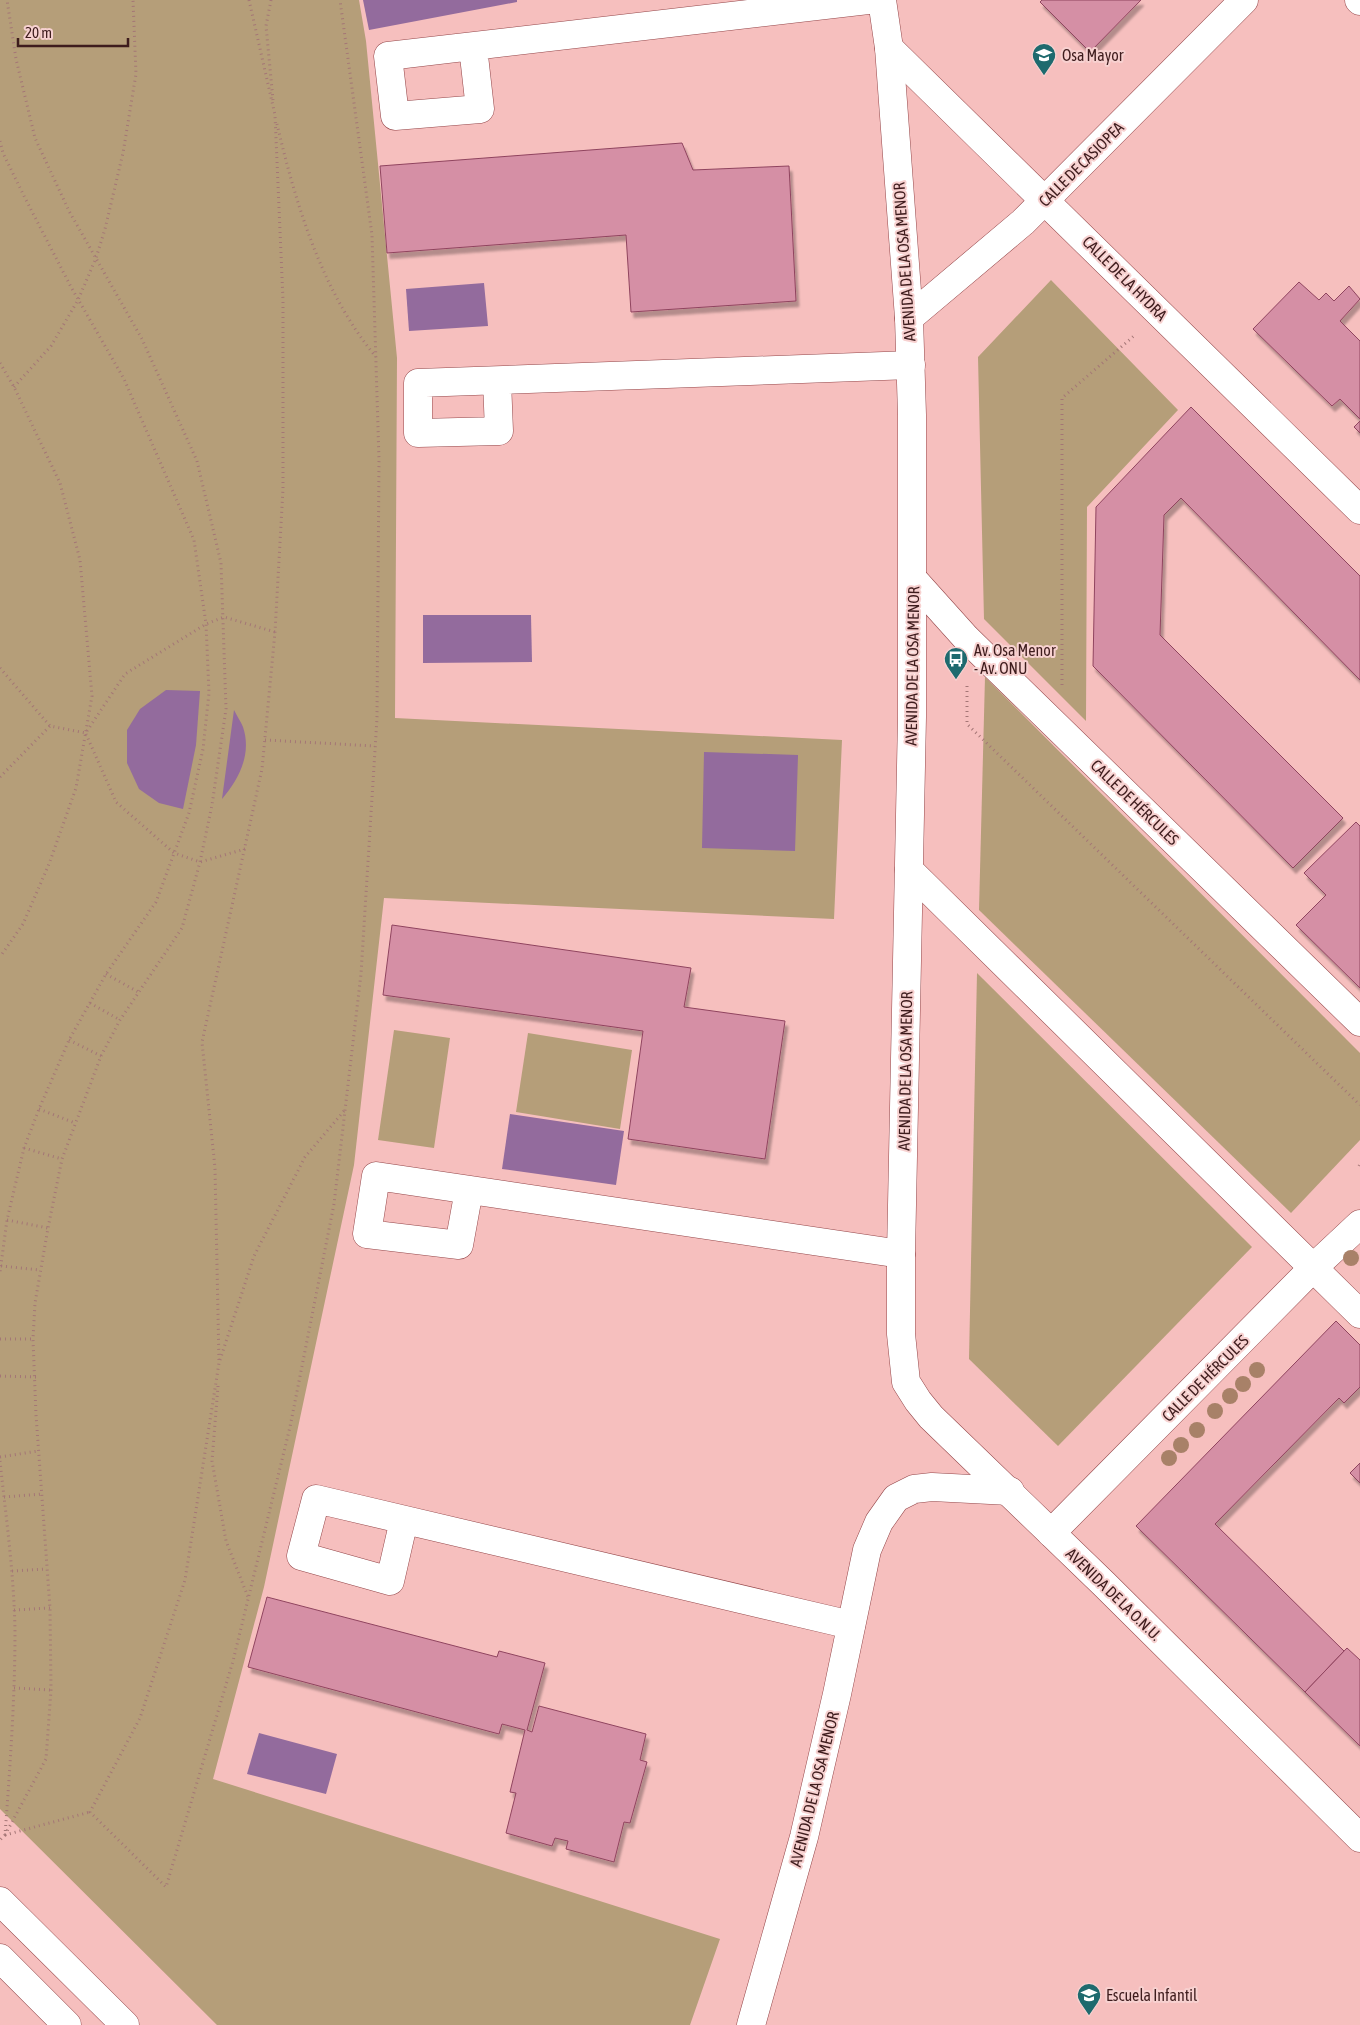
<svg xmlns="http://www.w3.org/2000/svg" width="1360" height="2025" viewBox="0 0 1360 2025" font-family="'Asap Condensed',sans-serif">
	<defs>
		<filter id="shadow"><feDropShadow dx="3" dy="5.5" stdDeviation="1" flood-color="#0004"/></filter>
	</defs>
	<rect width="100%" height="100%" fill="#f6bfbe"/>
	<!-- green -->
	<g fill="#b59e79">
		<path d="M 0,0 L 359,0 L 366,41 L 397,358 L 395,718 L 842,740 L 834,919 L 384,898 L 354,1165 L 264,1587 L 213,1779 L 720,1939 L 690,2025 L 217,2025 L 0,1809 Z"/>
		<path d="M 1051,280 L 1178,410 L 1087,507 L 1086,721 L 984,619 L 978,357 Z"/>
		<path d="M 985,677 L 1360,1053 L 1360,1140 L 1291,1213 L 979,910 Z"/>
		<path d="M 977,973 L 1252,1247 L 1058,1446 L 969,1359 Z"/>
		<path d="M 394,1030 L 450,1038 L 434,1148 L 378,1140 Z"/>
		<path d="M 528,1033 L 632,1050 L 620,1129 L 516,1112 Z"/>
	</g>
	<!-- water -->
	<g fill="#936b9d">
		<path d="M 363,0 L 517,0 L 517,2 L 369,30 Z"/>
		<path d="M 484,283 L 488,326 L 409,331 L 406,289 Z"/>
		<path d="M 423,615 L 531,615 L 532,662 L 423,663 Z"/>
		<path d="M 166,690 L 200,691 L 196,745 L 183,809 L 159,803 L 139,789 L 127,763 L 127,730 L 140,709 Z"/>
		<path d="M 234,710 C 237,716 241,722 243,727 C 252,754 239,779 222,799 Z"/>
		<path d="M 704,752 L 798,755 L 795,851 L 702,848 Z"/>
		<path d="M 510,1114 L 624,1131 L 616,1185 L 502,1169 Z"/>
		<path d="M 259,1733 L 337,1754 L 326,1794 L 247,1774 Z"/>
	</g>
	<!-- building -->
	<g fill="#d58fa5" stroke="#90445f" filter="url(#shadow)">
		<path d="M 1042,0 L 1141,0 L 1090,52 L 1040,2 Z"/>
		<path d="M 682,143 L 693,170 L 789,166 L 796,301 L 631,312 L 626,235 L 387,253 L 380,166 Z"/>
		<path d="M 1299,282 L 1319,300 L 1326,293 L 1334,301 L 1349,286 L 1360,299 L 1340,321 L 1360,341 L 1360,419 L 1340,399 L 1332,406 L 1253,329 Z"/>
		<path d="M 1191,407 L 1360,576 L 1360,680 L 1181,498 L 1164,515 L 1160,635 L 1343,818 L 1293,868 L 1093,666 L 1096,507 Z"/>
		<path d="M 1360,421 L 1360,433 L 1354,427 Z"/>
		<path d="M 1356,822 L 1360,826 L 1360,988 L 1296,925 L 1326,895 L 1304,873 Z"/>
		<path d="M 392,925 L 691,968 L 684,1007 L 785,1021 L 765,1159 L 628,1139 L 643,1031 L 383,995 Z"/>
		<path d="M 1336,1321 L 1360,1345 L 1360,1387 L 1344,1403 L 1339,1398 L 1215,1524 L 1344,1651 L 1305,1692 L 1136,1526 Z"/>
		<path d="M 1360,1463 L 1360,1483 L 1350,1473 Z"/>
		<path d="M 267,1597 L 497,1657 L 499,1651 L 545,1663 L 527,1730 L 532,1732 L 539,1706 L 646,1734 L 640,1760 L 647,1762 L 630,1823 L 624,1822 L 614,1862 L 566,1849 L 568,1841 L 555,1838 L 552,1846 L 506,1833 L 516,1793 L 510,1792 L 525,1730 L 502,1724 L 499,1734 L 248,1667 Z"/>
		<path d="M 1347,1648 L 1360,1660 L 1360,1746 L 1305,1692 Z"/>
	</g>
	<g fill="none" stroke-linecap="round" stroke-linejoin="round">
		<!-- minor casing -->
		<g stroke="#944649" stroke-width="29">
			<g id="minor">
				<path d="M 1359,0 L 1360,1"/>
				<path d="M 473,47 L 480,109 L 395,116 L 388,56 L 868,0"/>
				<path d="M 889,48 L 1360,510"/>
				<path d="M 909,318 L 1023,222 L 1244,0"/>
				<path d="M 497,381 L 499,431 L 418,433 L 418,383 L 911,365"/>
				<path d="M 913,579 L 966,638 L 1360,1022"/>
				<path d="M 909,870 L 1360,1314"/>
				<path d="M 469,1190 L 459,1245 L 367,1234 L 376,1176 L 901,1254"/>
				<path d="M 404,1520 L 390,1581 L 301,1556 L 316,1499 L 851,1625"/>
				<path d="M 1051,1533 L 1313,1268 L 1360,1224"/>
			</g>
		</g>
		<!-- tertiary casing -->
		<g stroke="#944649" stroke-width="29">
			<g id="tertiary">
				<path d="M 882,0 L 889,48 L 909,318 L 912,415 L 912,717 L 901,1254 L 901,1334 L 906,1382 L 918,1401 L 931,1417 L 1104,1584 L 1360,1838"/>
				<path d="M 0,1901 L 125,2025"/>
				<path d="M 0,1958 L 67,2025"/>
				<path d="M 751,2025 L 804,1837 L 837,1694 L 867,1550 L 879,1522 L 896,1498 L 914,1489 L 932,1487 L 1010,1491"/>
			</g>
		</g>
		<!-- path -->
		<g stroke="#a47676" stroke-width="3" stroke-dasharray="1 4" stroke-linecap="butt">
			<path d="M 249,0 L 275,115 L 283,300 L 283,489 L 275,632 L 262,769 L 202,1042 L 215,1168 L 219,1363 L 185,1580 L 140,1718 L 90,1812 L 166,1887 L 233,1661 L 290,1427 L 334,1204 L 361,974 L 377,718 L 379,460 L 372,235 L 340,0"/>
			<path d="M 271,0 L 266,26 L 273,100"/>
			<path d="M 277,124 C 296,205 322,292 376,357"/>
			<path d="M 0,141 L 3,153 L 25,198 L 71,287 L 124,379 L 194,540 L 206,624 L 209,693 L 203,749 L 189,813 L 156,902 L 106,974 L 69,1040 L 39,1109 L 24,1148 L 7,1220 L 0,1272"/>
			<path d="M 0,363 L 14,387 L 60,483 L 80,560 L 92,696 L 76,788 L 49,864 L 23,924 L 0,957"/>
			<path d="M 14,387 L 51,346 L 78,300 L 96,258 L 105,229 L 123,153 L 136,74 L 133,0"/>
			<path d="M 0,668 L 50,726 L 86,733"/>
			<path d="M 1062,685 L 1062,398 L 1135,335"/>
			<path d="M 967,686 L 967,724 L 1360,1105"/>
			<path d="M 87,731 L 125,674 L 206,624 L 224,617 L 275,632"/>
			<path d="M 86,734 L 116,802 L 174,853 L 200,862 L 245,849"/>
			<path d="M 265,740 L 375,746"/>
			<path d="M 0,777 L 50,726"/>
			<path d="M 106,974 L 140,993"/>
			<path d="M 90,1003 L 120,1020"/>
			<path d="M 69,1040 L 101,1056"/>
			<path d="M 39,1109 L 75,1123"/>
			<path d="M 24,1148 L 62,1159"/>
			<path d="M 1359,1166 L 1360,1164"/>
			<path d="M 7,1220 L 48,1228"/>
			<path d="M 1,1266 L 40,1270"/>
			<path d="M 0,1339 L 33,1339"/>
			<path d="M 220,1360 L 254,1256 L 305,1157 L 344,1111"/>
			<path d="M 0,1376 L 36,1377"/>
			<path d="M 218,1386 L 212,1461 L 226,1541 L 248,1597"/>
			<path d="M 0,1457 L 38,1451"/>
			<path d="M 0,1461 C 6,1517 14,1574 15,1631 C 15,1699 10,1767 5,1835 L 0,1840"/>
			<path d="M 4,1497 L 42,1494"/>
			<path d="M 12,1571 L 47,1569"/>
			<path d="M 14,1610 L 50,1608"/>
			<path d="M 14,1688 L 51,1690"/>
			<path d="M 5,1835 L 46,1759 L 51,1690 L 50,1608 L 36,1415 L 33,1339 L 35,1303 L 48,1228 L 62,1159 L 101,1056 L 120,1020 L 182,928 L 200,862 L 212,805 L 226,709 L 221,563 L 197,461 L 142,339 L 69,211 L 35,138 L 16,59 L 7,0"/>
			<path d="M 5,1835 L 90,1812"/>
		</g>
		<!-- minor -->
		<use href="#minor" stroke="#fff" stroke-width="28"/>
		<!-- tertiary -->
		<use href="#tertiary" stroke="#fff" stroke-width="28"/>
	</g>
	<!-- trees -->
	<g fill="#a88168">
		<circle cx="1351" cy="1258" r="8"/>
		<circle cx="1257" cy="1370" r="8"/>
		<circle cx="1243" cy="1384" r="8"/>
		<circle cx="1230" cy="1396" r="8"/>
		<circle cx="1215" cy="1411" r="8"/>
		<circle cx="1197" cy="1430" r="8"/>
		<circle cx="1181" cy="1445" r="8"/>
		<circle cx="1169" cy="1458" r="8"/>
	</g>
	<!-- icons -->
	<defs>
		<g id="school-pin" transform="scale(1.25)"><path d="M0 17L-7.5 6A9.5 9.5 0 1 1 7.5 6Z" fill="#1e6a6e" stroke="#f7d1d0"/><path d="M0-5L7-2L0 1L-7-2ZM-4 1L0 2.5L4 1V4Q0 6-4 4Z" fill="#fff"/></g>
		<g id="bus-pin" transform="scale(1.25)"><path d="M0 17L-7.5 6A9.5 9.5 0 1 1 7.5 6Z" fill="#1e6a6e" stroke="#f7d1d0"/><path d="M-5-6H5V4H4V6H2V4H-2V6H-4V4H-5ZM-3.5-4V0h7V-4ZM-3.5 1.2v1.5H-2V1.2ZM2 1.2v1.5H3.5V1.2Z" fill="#fff"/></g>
	</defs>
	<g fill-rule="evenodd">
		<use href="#school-pin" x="1044" y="55"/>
		<use href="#bus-pin" x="956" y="659"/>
		<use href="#school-pin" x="1089" y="1995"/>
	</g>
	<g text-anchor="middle" stroke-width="4" stroke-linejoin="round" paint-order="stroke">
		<!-- poi labels -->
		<g font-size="16" fill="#3e1c1d" stroke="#f7d1d0" text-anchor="start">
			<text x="1062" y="61">Osa Mayor</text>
			<text x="974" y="656">Av. Osa Menor<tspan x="974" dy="18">- Av. ONU</tspan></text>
			<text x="1106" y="2001">Escuela Infantil</text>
		</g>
		<!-- street labels -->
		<g font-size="16" fill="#3e1c1d" stroke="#f7d1d0">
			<text transform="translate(1081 164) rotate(-45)" y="6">CALLE DE CASIOPEA</text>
			<text transform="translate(904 262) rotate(-94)" y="6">AVENIDA DE LA OSA MENOR</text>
			<text transform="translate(1125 278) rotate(45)" y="6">CALLE DE LA HYDRA</text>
			<text transform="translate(912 666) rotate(-89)" y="6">AVENIDA DE LA OSA MENOR</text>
			<text transform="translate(1135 802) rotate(44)" y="6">CALLE DE HÉRCULES</text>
			<text transform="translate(905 1071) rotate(-89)" y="6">AVENIDA DE LA OSA MENOR</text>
			<text transform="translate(1205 1378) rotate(-45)" y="6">CALLE DE HÉRCULES</text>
			<text transform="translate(1114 1594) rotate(44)" y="6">AVENIDA DE LA O.N.U.</text>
			<text transform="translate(814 1789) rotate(-76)" y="6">AVENIDA DE LA OSA MENOR</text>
		</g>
	</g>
	<!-- scale -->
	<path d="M18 38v8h110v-8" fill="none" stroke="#3e1c1d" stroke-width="2.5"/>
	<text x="25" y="38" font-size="15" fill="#3e1c1d" stroke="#f7d1d0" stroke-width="4" paint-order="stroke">20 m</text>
</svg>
